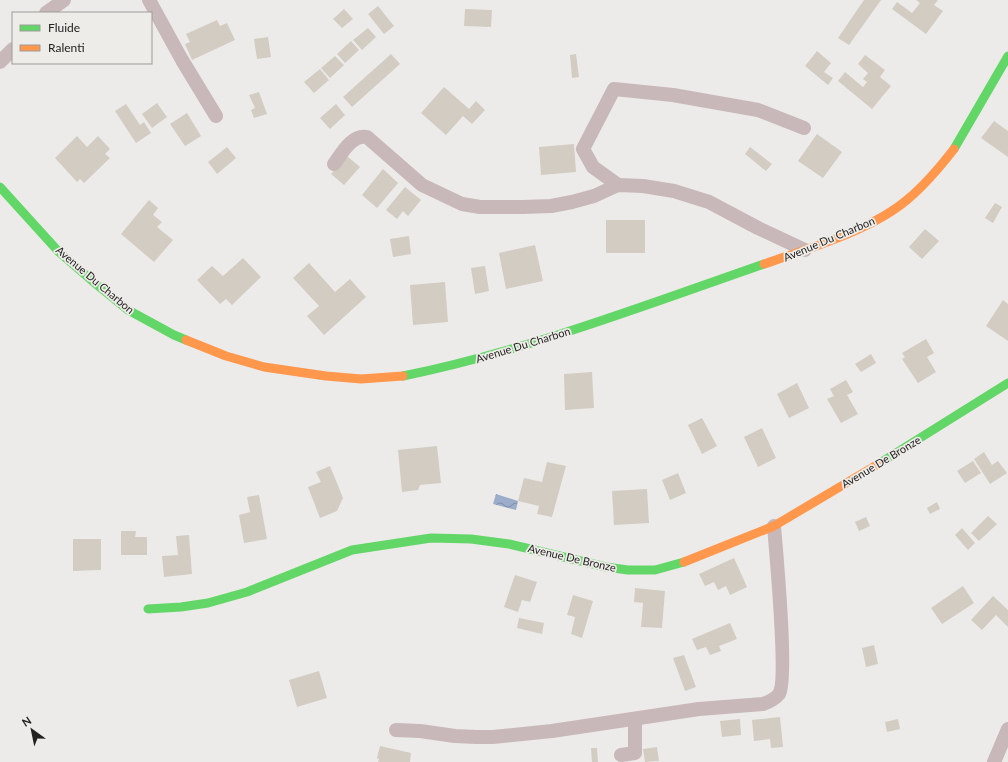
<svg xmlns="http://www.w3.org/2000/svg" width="1008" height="762" viewBox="0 0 1008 762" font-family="Lato,sans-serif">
	<defs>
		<pattern id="water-waves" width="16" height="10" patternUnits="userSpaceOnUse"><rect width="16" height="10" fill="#9cadcb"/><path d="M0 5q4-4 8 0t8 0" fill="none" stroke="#7f8ca4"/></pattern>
	</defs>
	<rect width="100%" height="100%" fill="#edebe9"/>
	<!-- water -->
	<path fill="url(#water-waves)" d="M 496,494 L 518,501 L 516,510 L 493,504 Z"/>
	<!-- building -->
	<g fill="#d2ccc2">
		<path d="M 864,0 L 881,0 L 849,45 L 838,38 Z"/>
		<path d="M 916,0 L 938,0 L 934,5 L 943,11 L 926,34 L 892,9 L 897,2 L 912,13 L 920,3 Z"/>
		<path d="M 378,6 L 394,26 L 384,34 L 368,14 Z"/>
		<path d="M 344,9 L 353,19 L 342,28 L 333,19 Z"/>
		<path d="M 465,9 L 492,10 L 491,27 L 464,26 Z"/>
		<path d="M 217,20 L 220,26 L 227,23 L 235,40 L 192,60 L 185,44 L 190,42 L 186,34 Z"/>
		<path d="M 368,28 L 376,37 L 362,50 L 353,40 Z"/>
		<path d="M 268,37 L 271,57 L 257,59 L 254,39 Z"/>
		<path d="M 351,41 L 359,50 L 345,63 L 337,54 Z"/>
		<path d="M 817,51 L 831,63 L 824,72 L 833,78 L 828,85 L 805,66 Z"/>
		<path d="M 391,54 L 400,64 L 352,107 L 343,97 Z"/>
		<path d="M 576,54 L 579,77 L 572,78 L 570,55 Z"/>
		<path d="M 865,55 L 885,70 L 880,77 L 891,86 L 872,109 L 838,81 L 845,72 L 863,87 L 867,82 L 863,79 L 868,73 L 858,64 Z"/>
		<path d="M 335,56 L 344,65 L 330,78 L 321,68 Z"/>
		<path d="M 320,69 L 329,80 L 314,93 L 304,82 Z"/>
		<path d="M 444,87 L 469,109 L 476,101 L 485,110 L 472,124 L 463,116 L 446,135 L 421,113 Z"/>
		<path d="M 259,92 L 267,114 L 254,118 L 251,110 L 255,108 L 249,95 Z"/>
		<path d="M 157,103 L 167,117 L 152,128 L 142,114 Z"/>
		<path d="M 126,104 L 140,125 L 144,122 L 151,133 L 136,143 L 115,111 Z"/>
		<path d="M 336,104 L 345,115 L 330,129 L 320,118 Z"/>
		<path d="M 187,113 L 201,136 L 185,146 L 170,124 Z"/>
		<path d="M 994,121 L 1008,131 L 1008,157 L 981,138 Z"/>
		<path d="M 817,134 L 842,152 L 823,178 L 798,161 Z"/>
		<path d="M 77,136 L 87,147 L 98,136 L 110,149 L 105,154 L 110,158 L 84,183 L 80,179 L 77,182 L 55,158 Z"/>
		<path d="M 574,144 L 576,172 L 541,175 L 539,147 Z"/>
		<path d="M 227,147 L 236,158 L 217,174 L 208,162 Z"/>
		<path d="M 750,147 L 772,164 L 766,171 L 745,154 Z"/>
		<path d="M 347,156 L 360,167 L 344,185 L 331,174 Z"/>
		<path d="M 383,169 L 398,183 L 377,208 L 362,195 Z"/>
		<path d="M 405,187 L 421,200 L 408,216 L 403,211 L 397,219 L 386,210 Z"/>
		<path d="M 149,200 L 158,208 L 153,215 L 162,222 L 157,227 L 173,240 L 154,262 L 121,234 Z"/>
		<path d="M 995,203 L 1002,207 L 993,223 L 985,218 Z"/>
		<rect x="606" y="220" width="39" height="33"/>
		<path d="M 925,229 L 939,241 L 922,259 L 909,247 Z"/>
		<path d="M 409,236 L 411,254 L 393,257 L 390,239 Z"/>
		<path d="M 535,245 L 543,281 L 506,289 L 499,253 Z"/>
		<path d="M 243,258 L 261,277 L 232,305 L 226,299 L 220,304 L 197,280 L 212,266 L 223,276 Z"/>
		<path d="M 309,263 L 335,292 L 350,279 L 366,297 L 324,335 L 307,316 L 319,306 L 293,278 Z"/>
		<path d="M 485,266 L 489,291 L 475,294 L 471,268 Z"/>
		<path d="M 445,282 L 448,322 L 413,325 L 410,285 Z"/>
		<path d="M 1003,300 L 1008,304 L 1008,341 L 986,326 Z"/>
		<path d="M 926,339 L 934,353 L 927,357 L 936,372 L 918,383 L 902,359 L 905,357 L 902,353 Z"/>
		<path d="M 871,354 L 876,363 L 861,372 L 855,364 Z"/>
		<path d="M 592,372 L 594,408 L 565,410 L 564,374 Z"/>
		<path d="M 846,380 L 853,392 L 847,395 L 858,414 L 841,423 L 827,399 L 834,396 L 830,389 Z"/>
		<path d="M 797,383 L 809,408 L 789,418 L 777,394 Z"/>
		<path d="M 702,418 L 717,446 L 702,454 L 688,425 Z"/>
		<path d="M 762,428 L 776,458 L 758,467 L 744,437 Z"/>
		<path d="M 437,446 L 441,483 L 420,485 L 418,490 L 402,492 L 398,450 Z"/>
		<path d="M 984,452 L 992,465 L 998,461 L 1007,473 L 990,484 L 974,459 Z"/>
		<path d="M 973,461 L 981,473 L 965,483 L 957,471 Z"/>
		<path d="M 547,462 L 566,466 L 552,517 L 537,514 L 539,506 L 518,501 L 524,478 L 542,482 Z"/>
		<path d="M 330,466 L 343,498 L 337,511 L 320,518 L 308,487 L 321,482 L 316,472 Z"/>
		<path d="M 678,473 L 686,493 L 670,500 L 662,480 Z"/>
		<path d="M 647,489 L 649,523 L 614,525 L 612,491 Z"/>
		<path d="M 259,495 L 267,539 L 244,543 L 239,515 L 250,512 L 247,497 Z"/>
		<path d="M 937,502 L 940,509 L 930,514 L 927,508 Z"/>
		<path d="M 988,516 L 997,524 L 979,541 L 971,533 Z"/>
		<path d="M 866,517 L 870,526 L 859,531 L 855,522 Z"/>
		<path d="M 962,528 L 975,543 L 968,550 L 955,535 Z"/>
		<path d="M 121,531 L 136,531 L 135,537 L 147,537 L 147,555 L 121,555 Z"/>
		<path d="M 189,535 L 192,574 L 164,577 L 162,556 L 178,555 L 176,536 Z"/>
		<path d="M 73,539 L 101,539 L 101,570 L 73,571 Z"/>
		<path d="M 734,558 L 747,587 L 730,595 L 726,586 L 718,590 L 714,582 L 705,586 L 699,574 Z"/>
		<path d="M 515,575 L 537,582 L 530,602 L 522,600 L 518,612 L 504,607 Z"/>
		<path d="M 963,586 L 974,603 L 942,624 L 931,608 Z"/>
		<path d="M 635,588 L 665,591 L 662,628 L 641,627 L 643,603 L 634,602 Z"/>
		<path d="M 573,595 L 593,601 L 582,638 L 571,634 L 575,617 L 567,615 Z"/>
		<path d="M 993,596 L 1008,610 L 1008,627 L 996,615 L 982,630 L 971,620 Z"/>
		<path d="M 519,618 L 544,623 L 542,634 L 517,628 Z"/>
		<path d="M 730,623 L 737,639 L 719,646 L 721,651 L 710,655 L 706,647 L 697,650 L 692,639 Z"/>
		<path d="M 874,645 L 878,664 L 866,667 L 862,648 Z"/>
		<path d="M 684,655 L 696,687 L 685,691 L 673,658 Z"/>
		<path d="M 319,671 L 327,698 L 297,707 L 289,680 Z"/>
		<path d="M 780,717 L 783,747 L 771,748 L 770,739 L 754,741 L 752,720 Z"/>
		<path d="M 740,719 L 741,735 L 722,737 L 720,721 Z"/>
		<path d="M 898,719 L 900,729 L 887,732 L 885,722 Z"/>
		<path d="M 380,746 L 411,753 L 410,762 L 378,762 L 379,759 L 377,758 Z"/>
		<path d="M 657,747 L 659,761 L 645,762 L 643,749 Z"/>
		<path d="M 591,748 L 597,748 L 598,762 L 592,762 Z"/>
	</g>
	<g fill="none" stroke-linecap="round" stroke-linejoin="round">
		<!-- street -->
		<g stroke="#c8b8b9" stroke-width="14">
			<path d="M 149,0 L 182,60 L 216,116"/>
			<path d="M 46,13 L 64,0"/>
			<path d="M 0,62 L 13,49"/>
			<path d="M 334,164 C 342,153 352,134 367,137 L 422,185 L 462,204 L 480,207 L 523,207 L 551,206 L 572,202 L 594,196 L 618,185 L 643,186 L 674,191 L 709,202 L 758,228 L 805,250"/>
			<path d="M 618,185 L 593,167 L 583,149 L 614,89 L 673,95 L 758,110 L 804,128"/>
			<path d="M 396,730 L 420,731 L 455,736 L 476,737 L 493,737 L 552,731 L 699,709 L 763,704 C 769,702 775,699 779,694 C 788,681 776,550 774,526"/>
			<path d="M 621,755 L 635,753 L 635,719"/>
			<path d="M 994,762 L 1008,729"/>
		</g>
		<!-- fast -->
		<g stroke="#63d668" stroke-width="9">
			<path d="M 954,149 L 1008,56"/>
			<path d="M 0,187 L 58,251 L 96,284 L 128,310 L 174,335 L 186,340"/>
			<path d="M 403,376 C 526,351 646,305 764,264"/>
			<path d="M 880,463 L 1008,383"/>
			<path d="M 148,609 L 181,607 L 208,603 L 247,592 L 352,550 L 431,538 L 471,539 L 509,544 L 606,567 L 628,570 L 655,570 L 684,562"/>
		</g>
		<!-- slow -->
		<g stroke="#ff974d" stroke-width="9">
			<path d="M 764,264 C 810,248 872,230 908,199 C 926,184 940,167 954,149"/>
			<path d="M 186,340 L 226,356 L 264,367 L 326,376 L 361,379 L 403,376"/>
			<path d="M 684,562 L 774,526 L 880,463"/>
		</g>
	</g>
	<g text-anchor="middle" stroke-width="3.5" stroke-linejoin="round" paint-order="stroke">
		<!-- street labels -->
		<g font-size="11" fill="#232221" stroke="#eeece8">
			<text transform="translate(829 239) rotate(-23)" y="4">Avenue Du Charbon</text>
			<text transform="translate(95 280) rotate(40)" y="4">Avenue Du Charbon</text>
			<text transform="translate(523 345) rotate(-17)" y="4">Avenue Du Charbon</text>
			<text transform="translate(881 462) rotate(-31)" y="4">Avenue De Bronze</text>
			<text transform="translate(572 558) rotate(13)" y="4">Avenue De Bronze</text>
		</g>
	</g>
	<!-- legend -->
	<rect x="12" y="12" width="140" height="52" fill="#eeece8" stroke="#9d9b98"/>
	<rect x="20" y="25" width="20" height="6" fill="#63d668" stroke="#9d9b98"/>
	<text x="48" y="32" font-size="12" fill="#232221">Fluide</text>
	<rect x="20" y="45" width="20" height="6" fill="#ff974d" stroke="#9d9b98"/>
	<text x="48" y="52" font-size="12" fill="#232221">Ralenti</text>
	<!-- north arrow -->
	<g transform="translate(32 730) rotate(327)" stroke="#eeece8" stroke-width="3" paint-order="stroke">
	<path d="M0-3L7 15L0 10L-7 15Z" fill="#232221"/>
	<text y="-6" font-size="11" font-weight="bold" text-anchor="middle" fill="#232221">N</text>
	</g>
</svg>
